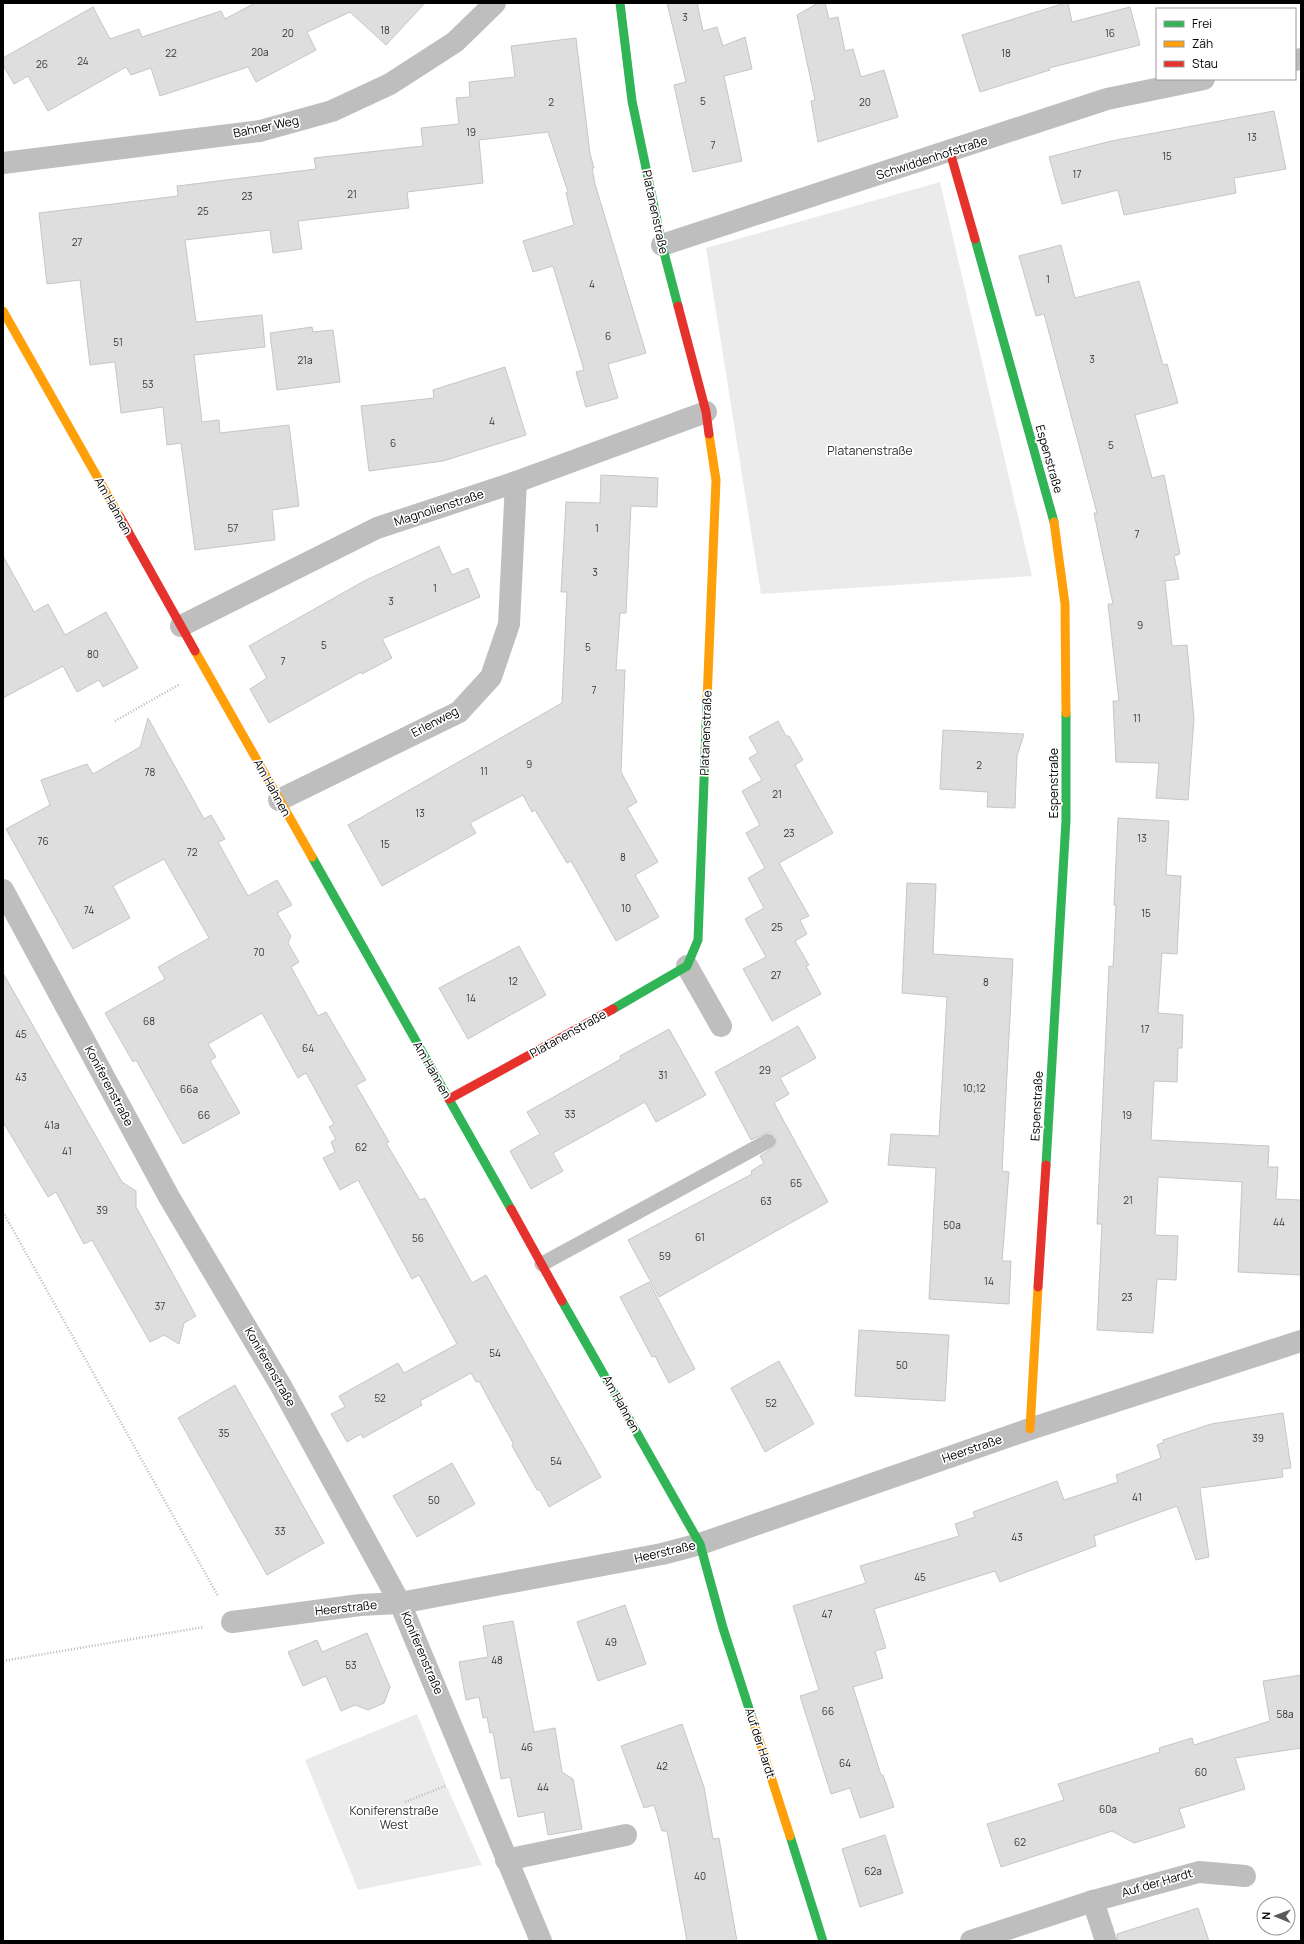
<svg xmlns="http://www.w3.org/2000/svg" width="1304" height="1944" viewBox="0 0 1304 1944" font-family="Manrope,sans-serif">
	<rect width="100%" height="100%" fill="#fff"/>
	<!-- green -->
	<g fill="#ebebeb">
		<path d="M 940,182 L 1032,576 L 761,594 L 706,248 Z"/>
		<path d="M 417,1714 L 446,1785 L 482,1865 L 358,1890 L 305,1760 Z"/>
	</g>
	<!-- building -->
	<g fill="#dedede" stroke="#c6c6c6">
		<path d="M 255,3 L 425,3 L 386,45 L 350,12 L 307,32 L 316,50 L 256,82 L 248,67 L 160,96 L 151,68 L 131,75 L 126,67 L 48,111 L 28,76 L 14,84 L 3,65 L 3,58 L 93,7 L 110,39 L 139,29 L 142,37 L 221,11 L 225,19 Z"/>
		<path d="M 667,3 L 697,3 L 703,31 L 717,27 L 723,46 L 745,37 L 752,69 L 724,76 L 742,161 L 693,172 L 674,85 L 686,82 Z"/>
		<path d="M 818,3 L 825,3 L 829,19 L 838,17 L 845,51 L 853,49 L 861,77 L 884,70 L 898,117 L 818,142 L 811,101 L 815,100 L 797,15 Z"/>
		<path d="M 1065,3 L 1068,3 L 1072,22 L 1130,7 L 1140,45 L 1049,68 L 1050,70 L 980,92 L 962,35 Z"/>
		<path d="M 576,38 L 590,154 L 594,168 L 592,168 L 595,184 L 646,353 L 608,364 L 618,398 L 586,407 L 576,372 L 584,370 L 553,266 L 533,272 L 523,241 L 574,225 L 566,193 L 568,192 L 548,132 L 479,140 L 483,183 L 407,192 L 409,208 L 298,221 L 302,249 L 273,253 L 270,230 L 185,240 L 196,322 L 262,315 L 265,347 L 194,355 L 202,422 L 219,420 L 220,433 L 289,425 L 299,506 L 272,510 L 275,540 L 195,550 L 181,443 L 167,445 L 163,407 L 121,413 L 115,362 L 90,365 L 80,280 L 47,284 L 39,213 L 178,196 L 177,186 L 316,169 L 314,158 L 423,146 L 421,128 L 459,124 L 456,98 L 470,97 L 469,82 L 515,77 L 511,46 Z"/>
		<path d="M 1274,111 L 1286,169 L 1234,178 L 1236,193 L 1124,215 L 1118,190 L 1062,204 L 1049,157 L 1111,141 Z"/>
		<path d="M 1061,245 L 1075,298 L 1139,281 L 1163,365 L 1167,364 L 1178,403 L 1135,415 L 1152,478 L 1164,475 L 1180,554 L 1174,556 L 1179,579 L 1165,581 L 1172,646 L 1187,645 L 1194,719 L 1188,800 L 1156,798 L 1159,763 L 1116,762 L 1113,701 L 1119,701 L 1108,604 L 1113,604 L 1094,513 L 1097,513 L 1044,314 L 1036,316 L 1019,256 Z"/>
		<path d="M 312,327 L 313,332 L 333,330 L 340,382 L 277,390 L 270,333 Z"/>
		<path d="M 505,367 L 526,435 L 443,461 L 369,471 L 361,406 L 434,398 L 433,390 Z"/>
		<path d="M 601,475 L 658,478 L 657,507 L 631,506 L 626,613 L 620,613 L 616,670 L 625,670 L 621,772 L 637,802 L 627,808 L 658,862 L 635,875 L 659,917 L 616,941 L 571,861 L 567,863 L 535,810 L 532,812 L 523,795 L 470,823 L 476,833 L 382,886 L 348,825 L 562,703 L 567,592 L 561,592 L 566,502 L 600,503 Z"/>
		<path d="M 439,546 L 452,575 L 468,568 L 480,597 L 382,639 L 392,658 L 362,674 L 361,672 L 269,723 L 250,689 L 267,678 L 249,646 L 364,581 Z"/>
		<path d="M 3,556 L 34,612 L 48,604 L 65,635 L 106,612 L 138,668 L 103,687 L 99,680 L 77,692 L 63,666 L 3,698 Z"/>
		<path d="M 148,718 L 204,819 L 211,815 L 225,839 L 218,842 L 248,896 L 277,880 L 292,905 L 277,913 L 291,936 L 288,943 L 299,962 L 291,967 L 318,1016 L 326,1012 L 366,1080 L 356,1085 L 389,1142 L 386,1143 L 420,1200 L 425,1198 L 472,1283 L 486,1275 L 601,1477 L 549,1507 L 540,1490 L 537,1490 L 512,1446 L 513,1443 L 488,1398 L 479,1381 L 476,1382 L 471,1373 L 420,1401 L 422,1405 L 363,1438 L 361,1434 L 347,1442 L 331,1414 L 345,1407 L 339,1396 L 398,1363 L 404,1373 L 457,1344 L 419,1275 L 412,1279 L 358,1180 L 340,1190 L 323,1158 L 335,1152 L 331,1142 L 336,1139 L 329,1127 L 334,1124 L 306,1073 L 298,1078 L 262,1013 L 208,1044 L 216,1057 L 210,1061 L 240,1113 L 183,1144 L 136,1060 L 133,1062 L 105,1013 L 165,979 L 158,967 L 209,938 L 164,859 L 113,886 L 130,918 L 73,949 L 6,829 L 50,805 L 41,780 L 87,764 L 93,774 L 140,747 Z"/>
		<path d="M 778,721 L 786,736 L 789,736 L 803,760 L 795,765 L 833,833 L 779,863 L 809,916 L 800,920 L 807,934 L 795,941 L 809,965 L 806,966 L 821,994 L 772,1021 L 743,969 L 766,957 L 745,919 L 764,908 L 748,878 L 765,868 L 746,833 L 760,825 L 742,791 L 762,780 L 749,758 L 758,753 L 749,737 Z"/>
		<path d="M 943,730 L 1024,734 L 1017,756 L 1015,808 L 987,807 L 988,792 L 940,789 Z"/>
		<path d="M 1118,818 L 1169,821 L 1166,875 L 1181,876 L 1177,954 L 1162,953 L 1158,1013 L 1183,1015 L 1182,1048 L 1178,1048 L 1177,1082 L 1154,1081 L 1151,1140 L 1269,1146 L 1268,1167 L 1278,1167 L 1276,1199 L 1301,1200 L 1301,1275 L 1238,1272 L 1242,1182 L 1158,1177 L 1155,1235 L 1178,1236 L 1176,1280 L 1157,1279 L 1153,1333 L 1097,1330 L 1102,1224 L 1097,1224 L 1109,966 L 1113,967 L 1116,905 L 1114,905 Z"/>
		<path d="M 907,883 L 936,884 L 933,954 L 1013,959 L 1002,1171 L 1009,1172 L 1002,1261 L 1011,1261 L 1009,1304 L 929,1299 L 936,1168 L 888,1165 L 891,1134 L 939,1136 L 947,997 L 902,993 Z"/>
		<path d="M 519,946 L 546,995 L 468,1039 L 439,988 Z"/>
		<path d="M 3,973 L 122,1182 L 136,1191 L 136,1207 L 196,1316 L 184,1323 L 179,1344 L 164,1335 L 150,1342 L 92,1240 L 84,1244 L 56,1192 L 48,1197 L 3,1122 Z"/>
		<path d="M 798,1026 L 816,1058 L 780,1078 L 789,1094 L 774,1103 L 828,1202 L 659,1297 L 628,1240 L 752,1174 L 751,1171 L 764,1163 L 760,1156 L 775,1146 L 776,1137 L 772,1133 L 768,1132 L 751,1140 L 715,1072 Z"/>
		<path d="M 669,1029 L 706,1095 L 656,1122 L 645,1102 L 553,1153 L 563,1171 L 531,1189 L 510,1151 L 540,1134 L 527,1112 L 621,1059 L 620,1056 Z"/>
		<path d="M 649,1282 L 695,1369 L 669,1383 L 655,1356 L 652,1357 L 620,1297 Z"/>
		<path d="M 859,1330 L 949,1335 L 945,1401 L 855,1396 Z"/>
		<path d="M 779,1361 L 814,1424 L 765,1452 L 731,1388 Z"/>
		<path d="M 235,1385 L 324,1543 L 267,1575 L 178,1418 Z"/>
		<path d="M 1283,1413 L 1291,1468 L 1282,1469 L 1283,1477 L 1200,1488 L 1209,1557 L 1196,1560 L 1177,1506 L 1094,1536 L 1096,1546 L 1000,1582 L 995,1571 L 874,1609 L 886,1648 L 875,1651 L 883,1678 L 853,1687 L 881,1775 L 883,1775 L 894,1807 L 860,1818 L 850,1788 L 831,1794 L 800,1696 L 819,1690 L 793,1606 L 866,1583 L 860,1566 L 959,1536 L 955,1524 L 975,1517 L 973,1512 L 1057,1481 L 1064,1500 L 1118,1482 L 1116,1475 L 1161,1458 L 1157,1445 L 1164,1442 L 1163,1440 L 1211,1424 Z"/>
		<path d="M 452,1463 L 475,1504 L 417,1537 L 393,1496 Z"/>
		<path d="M 625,1605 L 646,1664 L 598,1681 L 577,1622 Z"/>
		<path d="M 513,1621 L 534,1732 L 555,1728 L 562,1772 L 573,1779 L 582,1829 L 548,1835 L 544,1812 L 518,1817 L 510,1777 L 501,1779 L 493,1732 L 490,1733 L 487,1717 L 483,1718 L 479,1697 L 466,1700 L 459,1662 L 488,1657 L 483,1626 Z"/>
		<path d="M 367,1633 L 390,1687 L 384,1703 L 368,1710 L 355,1705 L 341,1711 L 326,1676 L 303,1686 L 288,1652 L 317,1640 L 322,1652 Z"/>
		<path d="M 1301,1675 L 1301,1748 L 1235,1758 L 1245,1789 L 1179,1809 L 1185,1827 L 1134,1843 L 1112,1831 L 1001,1867 L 987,1824 L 1064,1800 L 1058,1784 L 1160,1752 L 1159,1748 L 1192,1738 L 1194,1745 L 1270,1721 L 1263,1681 Z"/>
		<path d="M 682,1724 L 704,1787 L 713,1839 L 719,1838 L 737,1941 L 687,1941 L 667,1831 L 662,1831 L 654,1805 L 644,1808 L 621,1746 Z"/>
		<path d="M 885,1835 L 903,1893 L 860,1907 L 842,1849 Z"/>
		<path d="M 1198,1908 L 1209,1941 L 1118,1941 L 1117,1934 Z"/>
	</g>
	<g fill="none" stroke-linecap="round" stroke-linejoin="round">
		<!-- path -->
		<g stroke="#b9b9b9" stroke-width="2.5" stroke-dasharray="1 2" stroke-linecap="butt">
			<path d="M 115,721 L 180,684"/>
			<path d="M 3,1212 L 218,1596"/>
			<path d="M 3,1661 L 204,1627"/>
			<path d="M 405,1802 L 445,1786"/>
		</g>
		<!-- lane -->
		<path stroke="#bebebe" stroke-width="15" d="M 542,1264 L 768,1141"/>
		<!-- street -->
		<g stroke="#bebebe" stroke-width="22">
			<path d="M 1295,60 L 1301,59"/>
			<path d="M 3,163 L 260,131 L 332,111 L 390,84 L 455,42 L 495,3"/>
			<path d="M 662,245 L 1107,99 L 1204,79"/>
			<path d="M 181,626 L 377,528 L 516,482 L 706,412"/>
			<path d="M 279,800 L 459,712 L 491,677 L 509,624 L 516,482"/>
			<path d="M 3,890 L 169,1197 L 281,1386 L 400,1603 L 541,1941"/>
			<path d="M 687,966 L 721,1026"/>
			<path d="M 232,1622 L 360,1605 L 400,1603 L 662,1554 L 700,1544 L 1030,1429 L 1301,1341"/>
			<path d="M 506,1860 L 626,1835"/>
			<path d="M 1093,1901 L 1106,1941"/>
			<path d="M 971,1941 L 1093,1901 L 1199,1872 L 1245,1876"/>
		</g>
		<!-- fast -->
		<g stroke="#30b455" stroke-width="9">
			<path d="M 620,3 L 632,101 L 662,245 L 678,306"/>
			<path d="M 975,239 L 1054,522"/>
			<path d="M 312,857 L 511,1209"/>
			<path d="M 613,1009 L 687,966 L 698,940 L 707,701"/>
			<path d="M 1046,1165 L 1066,820 L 1066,713"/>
			<path d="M 562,1301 L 700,1544 L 723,1628 L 753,1721"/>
			<path d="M 790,1836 L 823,1941"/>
		</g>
		<!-- slow -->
		<g stroke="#ff9f0a" stroke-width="9">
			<path d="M 3,311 L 120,517"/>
			<path d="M 1054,522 L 1065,604 L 1066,713"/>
			<path d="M 195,651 L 312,857"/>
			<path d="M 707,701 L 716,480 L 709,434"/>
			<path d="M 1030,1429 L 1038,1287"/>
			<path d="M 753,1721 L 790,1836"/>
		</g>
		<!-- jam -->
		<g stroke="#e5322d" stroke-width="9">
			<path d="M 950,152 L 975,239"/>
			<path d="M 678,306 L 706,412 L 709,434"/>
			<path d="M 120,517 L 195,651"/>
			<path d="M 449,1099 L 613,1009"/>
			<path d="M 511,1209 L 562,1301"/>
			<path d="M 1038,1287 L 1046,1165"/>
		</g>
	</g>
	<g text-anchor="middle" stroke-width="3.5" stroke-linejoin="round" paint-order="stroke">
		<!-- number labels -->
		<g font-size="10" fill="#383838">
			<text x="685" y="21">3</text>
			<text x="385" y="34">18</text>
			<text x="288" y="37">20</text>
			<text x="1110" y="37">16</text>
			<text x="260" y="56">20a</text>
			<text x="171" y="57">22</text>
			<text x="1006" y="57">18</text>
			<text x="83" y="65">24</text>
			<text x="42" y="68">26</text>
			<text x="703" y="105">5</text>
			<text x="551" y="106">2</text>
			<text x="865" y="106">20</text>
			<text x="471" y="136">19</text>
			<text x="1252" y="141">13</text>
			<text x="713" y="149">7</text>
			<text x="1167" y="160">15</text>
			<text x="1077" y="178">17</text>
			<text x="352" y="198">21</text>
			<text x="247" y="200">23</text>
			<text x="203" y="215">25</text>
			<text x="77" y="246">27</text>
			<text x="1048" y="283">1</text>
			<text x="592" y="288">4</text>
			<text x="608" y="340">6</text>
			<text x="118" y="346">51</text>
			<text x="1092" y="363">3</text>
			<text x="305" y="364">21a</text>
			<text x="148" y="388">53</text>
			<text x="492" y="425">4</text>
			<text x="393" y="447">6</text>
			<text x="1111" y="449">5</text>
			<text x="233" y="532">57</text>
			<text x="597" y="532">1</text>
			<text x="1137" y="538">7</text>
			<text x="595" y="576">3</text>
			<text x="435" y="592">1</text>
			<text x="391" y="605">3</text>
			<text x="1140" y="629">9</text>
			<text x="324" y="649">5</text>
			<text x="588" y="651">5</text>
			<text x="93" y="658">80</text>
			<text x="283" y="665">7</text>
			<text x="594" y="694">7</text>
			<text x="1137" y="722">11</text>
			<text x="529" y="768">9</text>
			<text x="979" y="769">2</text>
			<text x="484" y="775">11</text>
			<text x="150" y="776">78</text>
			<text x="777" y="798">21</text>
			<text x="420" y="817">13</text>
			<text x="789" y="837">23</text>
			<text x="1142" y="842">13</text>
			<text x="43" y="845">76</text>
			<text x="385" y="848">15</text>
			<text x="192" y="856">72</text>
			<text x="623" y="861">8</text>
			<text x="626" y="912">10</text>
			<text x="89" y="914">74</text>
			<text x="1146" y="917">15</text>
			<text x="777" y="931">25</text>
			<text x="259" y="956">70</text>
			<text x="776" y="979">27</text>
			<text x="513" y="985">12</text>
			<text x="986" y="986">8</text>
			<text x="471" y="1002">14</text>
			<text x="149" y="1025">68</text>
			<text x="1145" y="1033">17</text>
			<text x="21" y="1038">45</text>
			<text x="308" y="1052">64</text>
			<text x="765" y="1074">29</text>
			<text x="663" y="1079">31</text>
			<text x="21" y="1081">43</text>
			<text x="974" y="1092">10;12</text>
			<text x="189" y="1093">66a</text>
			<text x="570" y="1118">33</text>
			<text x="204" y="1119">66</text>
			<text x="1127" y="1119">19</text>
			<text x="52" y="1129">41a</text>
			<text x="361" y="1151">62</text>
			<text x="67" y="1155">41</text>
			<text x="796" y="1187">65</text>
			<text x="1128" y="1204">21</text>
			<text x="766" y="1205">63</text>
			<text x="102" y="1214">39</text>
			<text x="1279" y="1226">44</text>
			<text x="952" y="1229">50a</text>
			<text x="700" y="1241">61</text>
			<text x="418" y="1242">56</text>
			<text x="665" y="1260">59</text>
			<text x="989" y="1285">14</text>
			<text x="1127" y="1301">23</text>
			<text x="160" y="1310">37</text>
			<text x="495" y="1357">54</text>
			<text x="902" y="1369">50</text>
			<text x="380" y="1402">52</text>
			<text x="771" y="1407">52</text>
			<text x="224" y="1437">35</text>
			<text x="1258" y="1442">39</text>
			<text x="556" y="1465">54</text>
			<text x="1137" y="1501">41</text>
			<text x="434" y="1504">50</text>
			<text x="280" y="1535">33</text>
			<text x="1017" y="1541">43</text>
			<text x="920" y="1581">45</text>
			<text x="827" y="1618">47</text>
			<text x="611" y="1646">49</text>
			<text x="497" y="1664">48</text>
			<text x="351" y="1669">53</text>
			<text x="828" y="1715">66</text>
			<text x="1285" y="1718">58a</text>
			<text x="527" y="1751">46</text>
			<text x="845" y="1767">64</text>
			<text x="662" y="1770">42</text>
			<text x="1201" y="1776">60</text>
			<text x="543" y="1791">44</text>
			<text x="1108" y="1813">60a</text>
			<text x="1020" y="1846">62</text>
			<text x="873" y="1875">62a</text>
			<text x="700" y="1880">40</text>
		</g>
		<!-- street labels -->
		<g font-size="12" fill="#000" stroke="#fff">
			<text transform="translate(266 127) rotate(-12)" y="4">Bahner Weg</text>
			<text transform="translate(932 158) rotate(-18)" y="4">Schwiddenhofstraße</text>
			<text transform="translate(655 212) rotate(78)" y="4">Platanenstraße</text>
			<text transform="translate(1049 459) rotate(74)" y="4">Espenstraße</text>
			<text transform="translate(113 506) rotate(61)" y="4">Am Hahnen</text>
			<text transform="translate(439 508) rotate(-18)" y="4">Magnolienstraße</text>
			<text transform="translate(435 722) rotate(-28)" y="4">Erlenweg</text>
			<text transform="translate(706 733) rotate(-88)" y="4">Platanenstraße</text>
			<text transform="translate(1054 783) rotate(-90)" y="4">Espenstraße</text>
			<text transform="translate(272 788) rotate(61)" y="4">Am Hahnen</text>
			<text transform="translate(568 1034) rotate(-29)" y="4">Platanenstraße</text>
			<text transform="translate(432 1070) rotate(60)" y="4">Am Hahnen</text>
			<text transform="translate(109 1086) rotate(62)" y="4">Koniferenstraße</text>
			<text transform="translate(1037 1106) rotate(-87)" y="4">Espenstraße</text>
			<text transform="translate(270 1367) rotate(60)" y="4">Koniferenstraße</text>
			<text transform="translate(621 1404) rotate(61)" y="4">Am Hahnen</text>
			<text transform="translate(972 1449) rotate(-19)" y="4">Heerstraße</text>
			<text transform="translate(665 1552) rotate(-13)" y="4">Heerstraße</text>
			<text transform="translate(346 1608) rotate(-6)" y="4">Heerstraße</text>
			<text transform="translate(422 1653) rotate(67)" y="4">Koniferenstraße</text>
			<text transform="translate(760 1743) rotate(72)" y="4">Auf der Hardt</text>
			<text transform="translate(1157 1883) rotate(-16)" y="4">Auf der Hardt</text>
		</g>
		<!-- park labels -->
		<g font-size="12" fill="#313131" stroke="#fff">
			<text x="870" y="455">Platanenstraße</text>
			<text x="394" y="1815">Koniferenstraße<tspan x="394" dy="14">West</tspan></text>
		</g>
	</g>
	<!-- border -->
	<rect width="1304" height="1944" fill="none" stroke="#000000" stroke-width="8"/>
	<!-- legend -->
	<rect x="1156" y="8" width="140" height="72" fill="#ffffff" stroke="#999999"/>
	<rect x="1164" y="21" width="20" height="6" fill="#30b455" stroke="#999999"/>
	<text x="1192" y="28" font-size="12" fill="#000000">Frei</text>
	<rect x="1164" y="41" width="20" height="6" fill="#ff9f0a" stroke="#999999"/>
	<text x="1192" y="48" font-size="12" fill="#000000">Zäh</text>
	<rect x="1164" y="61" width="20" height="6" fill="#e5322d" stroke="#999999"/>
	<text x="1192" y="68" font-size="12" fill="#000000">Stau</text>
	<!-- north arrow -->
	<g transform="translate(1276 1916) rotate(271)"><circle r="19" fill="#ffffff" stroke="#999999"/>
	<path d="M0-3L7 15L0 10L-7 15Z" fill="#595959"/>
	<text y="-6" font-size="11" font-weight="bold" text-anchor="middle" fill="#000000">N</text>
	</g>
</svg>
